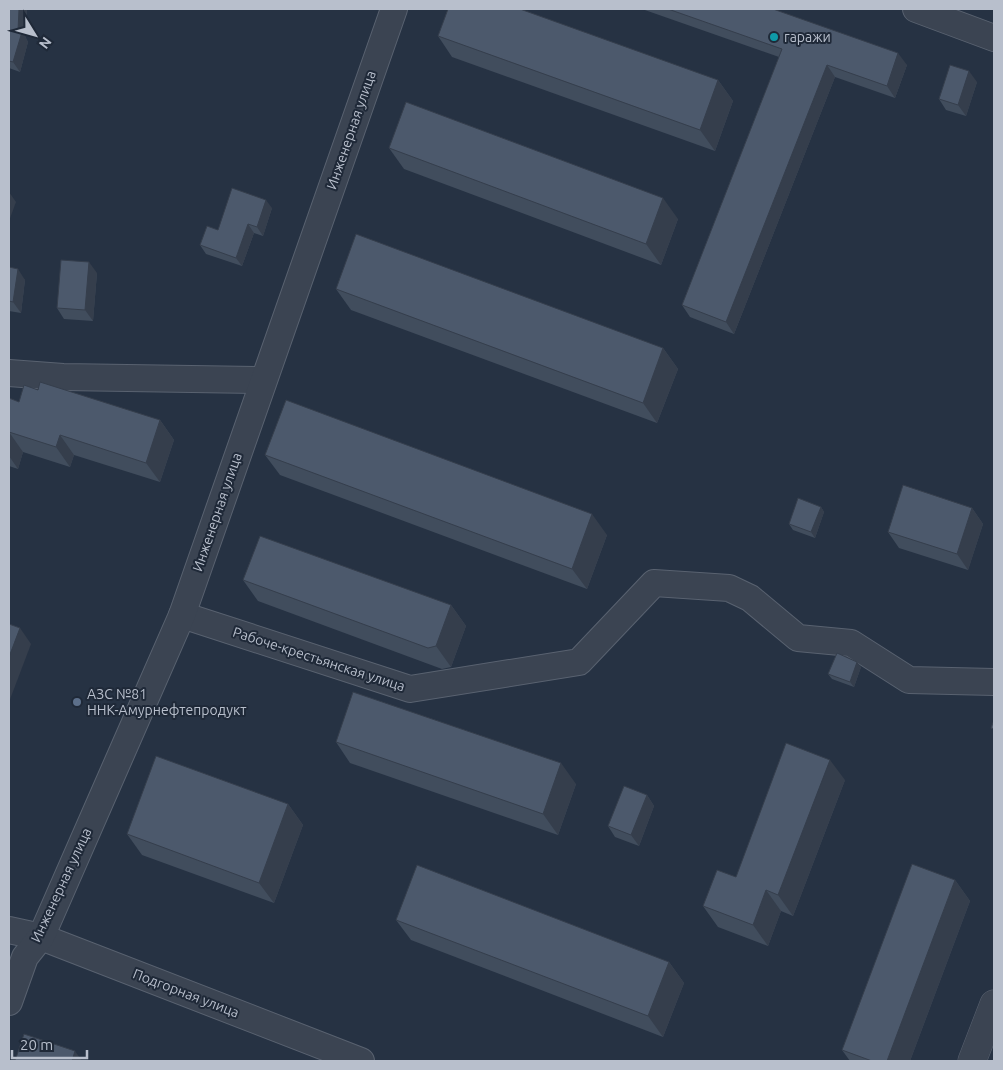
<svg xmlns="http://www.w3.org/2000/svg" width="1003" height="1070" viewBox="0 0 1003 1070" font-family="Ubuntu,sans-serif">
	<rect width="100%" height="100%" fill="#263243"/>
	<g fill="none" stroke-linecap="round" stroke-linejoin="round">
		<!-- minor casing -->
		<g stroke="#596270" stroke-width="28">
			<g id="minor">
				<path d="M 916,9 L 994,38"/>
				<path d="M 9,373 L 63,377 L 263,380"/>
				<path d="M 182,615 L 410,689 L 579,662 L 654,583 L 729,588 L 750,598 L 798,638 L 851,643 L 909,680 L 994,682"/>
				<path d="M 9,930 L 41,937 L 361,1061"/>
				<path d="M 9,1002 L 25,957 L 41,937 L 182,615 L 394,9"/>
			</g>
		</g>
		<!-- tertiary casing -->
		<g stroke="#596270" stroke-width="29">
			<path id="tertiary" d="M 972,1061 L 994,1004"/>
		</g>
		<!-- minor -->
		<use href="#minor" stroke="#3b4452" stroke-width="26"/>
		<!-- tertiary -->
		<use href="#tertiary" stroke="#3b4452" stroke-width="28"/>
	</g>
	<!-- wall -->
	<g fill="#414d5d">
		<path d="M 9,9 L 27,9 L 25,36 L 28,42 L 20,72 L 9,68 Z"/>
		<path d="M 642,9 L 773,9 L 907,65 L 895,98 L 835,77 L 734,334 L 690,317 L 682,305 L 779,57 Z"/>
		<path d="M 438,36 L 718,80 L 733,101 L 715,151 L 452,57 Z"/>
		<path d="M 977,82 L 966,116 L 946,110 L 939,99 Z"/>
		<path d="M 389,148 L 678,219 L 661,265 L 404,169 Z"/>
		<path d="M 272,208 L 263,236 L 254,233 L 242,266 L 206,254 L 200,245 L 218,230 Z"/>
		<path d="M 9,267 L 25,280 L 21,313 L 9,311 Z"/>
		<path d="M 97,273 L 93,321 L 64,319 L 57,308 Z"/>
		<path d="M 336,289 L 663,348 L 678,369 L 657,423 L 351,310 Z"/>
		<path d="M 38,390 L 160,420 L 174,440 L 160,482 L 74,455 L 70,467 L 23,452 L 18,469 L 9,466 L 9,398 L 19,402 Z"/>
		<path d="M 265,455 L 607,535 L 587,589 L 280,475 Z"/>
		<path d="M 821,507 L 824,512 L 815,538 L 793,530 L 789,524 Z"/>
		<path d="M 972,508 L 983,524 L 968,570 L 899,548 L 888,532 Z"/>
		<path d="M 243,580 L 451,605 L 466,626 L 451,667 L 442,669 L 258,601 Z"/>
		<path d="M 861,667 L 854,687 L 832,679 L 828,674 Z"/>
		<path d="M 336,742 L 576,784 L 558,835 L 350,763 Z"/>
		<path d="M 845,780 L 793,916 L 781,911 L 768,946 L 718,927 L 703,906 Z"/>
		<path d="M 647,795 L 654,806 L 639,846 L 615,837 L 608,826 Z"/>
		<path d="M 288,804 L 303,825 L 274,903 L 142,855 L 127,834 Z"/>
		<path d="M 955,880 L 970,901 L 910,1061 L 850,1061 L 842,1050 Z"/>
		<path d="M 396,920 L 669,962 L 684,983 L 663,1037 L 411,940 Z"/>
	</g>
	<!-- shaded-wall -->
	<g fill="#353e4c">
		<path d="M 19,9 L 27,9 L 25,36 L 28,42 L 20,72 L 13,62 L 18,31 Z"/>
		<path d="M 898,53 L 907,65 L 895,98 L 887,86 Z"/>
		<path d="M 827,65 L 835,77 L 734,334 L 726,322 Z"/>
		<path d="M 969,71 L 977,82 L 966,116 L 958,105 Z"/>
		<path d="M 718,80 L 733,101 L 715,151 L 700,130 Z"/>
		<path d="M 9,192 L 16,202 L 9,221 Z"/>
		<path d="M 663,198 L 678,219 L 661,265 L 646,244 Z"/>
		<path d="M 266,200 L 272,208 L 263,236 L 257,227 Z"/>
		<path d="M 248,224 L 254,233 L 242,266 L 236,258 Z"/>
		<path d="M 89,262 L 97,273 L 93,321 L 85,310 Z"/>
		<path d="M 18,269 L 25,280 L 21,313 L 13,302 Z"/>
		<path d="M 663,348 L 678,369 L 657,423 L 643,403 Z"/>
		<path d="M 160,420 L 174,440 L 160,482 L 146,463 Z"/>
		<path d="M 9,432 L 23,452 L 18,469 L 9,456 Z"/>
		<path d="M 60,435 L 74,455 L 70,467 L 56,447 Z"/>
		<path d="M 821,507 L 824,512 L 815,538 L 811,532 Z"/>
		<path d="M 972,508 L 983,524 L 968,570 L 957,554 Z"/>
		<path d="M 592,514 L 607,535 L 587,589 L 572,569 Z"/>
		<path d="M 451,605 L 466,626 L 451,667 L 436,646 Z"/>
		<path d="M 20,628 L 31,644 L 9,702 L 9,657 Z"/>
		<path d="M 857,662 L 861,667 L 854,687 L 850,682 Z"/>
		<path d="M 830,760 L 845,780 L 793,916 L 778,895 Z"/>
		<path d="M 561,763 L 576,784 L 558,835 L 543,814 Z"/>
		<path d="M 647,795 L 654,806 L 639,846 L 631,835 Z"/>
		<path d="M 288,804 L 303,825 L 274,903 L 259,883 Z"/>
		<path d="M 955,880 L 970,901 L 910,1061 L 887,1061 Z"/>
		<path d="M 766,890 L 781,911 L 768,946 L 753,925 Z"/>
		<path d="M 669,962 L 684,983 L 663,1037 L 648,1016 Z"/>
		<path d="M 75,1051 L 82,1061 L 72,1061 Z"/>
	</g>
	<!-- building -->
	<g fill="#4c596c" stroke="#353e4c">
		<path d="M 9,9 L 19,9 L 18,31 L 22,32 L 13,62 L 9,61 Z"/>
		<path d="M 448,9 L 520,9 L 718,80 L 700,130 L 438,36 Z"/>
		<path d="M 668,9 L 773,9 L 898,53 L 887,86 L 827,65 L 726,322 L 682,305 L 782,49 Z"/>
		<path d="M 950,65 L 969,71 L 958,105 L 939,99 Z"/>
		<path d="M 406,102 L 663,198 L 646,244 L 389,148 Z"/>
		<path d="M 232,188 L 266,200 L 257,227 L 248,224 L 236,258 L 200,245 L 207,226 L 218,230 Z"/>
		<path d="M 356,234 L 663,348 L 643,403 L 336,289 Z"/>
		<path d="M 61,260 L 89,262 L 85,310 L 57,308 Z"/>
		<path d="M 9,267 L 18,269 L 13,302 L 9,301 Z"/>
		<path d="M 40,382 L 160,420 L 146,463 L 60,435 L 56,447 L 9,432 L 9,434 L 9,398 L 19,402 L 24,385 L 38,390 Z"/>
		<path d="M 286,400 L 592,514 L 572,569 L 265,455 Z"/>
		<path d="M 903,485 L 972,508 L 957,554 L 888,532 Z"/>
		<path d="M 798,498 L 821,507 L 811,532 L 789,524 Z"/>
		<path d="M 260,536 L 451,605 L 436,646 L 428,648 L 243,580 Z"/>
		<path d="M 9,624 L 20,628 L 9,657 Z"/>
		<path d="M 837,653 L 857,662 L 850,682 L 828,674 Z"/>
		<path d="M 353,692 L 561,763 L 543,814 L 336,742 Z"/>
		<path d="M 994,720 L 994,729 L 991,728 Z"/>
		<path d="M 786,743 L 830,760 L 778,895 L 766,890 L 753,925 L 703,906 L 717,870 L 736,877 Z"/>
		<path d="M 156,756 L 288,804 L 259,883 L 127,834 Z"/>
		<path d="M 624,786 L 647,795 L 631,835 L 608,826 Z"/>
		<path d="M 912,864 L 955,880 L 887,1061 L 872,1061 L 842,1050 Z"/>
		<path d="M 417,865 L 669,962 L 648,1016 L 396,920 Z"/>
		<path d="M 24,1034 L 75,1051 L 72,1061 L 15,1061 Z"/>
	</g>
	<!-- markers -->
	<circle fill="#0f9aa8" stroke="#1f2938" stroke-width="2" cx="774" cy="37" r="5"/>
	<circle fill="#5c6f8a" stroke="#1f2938" stroke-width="2" cx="77" cy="702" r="5"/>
	<g text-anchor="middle" stroke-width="4" stroke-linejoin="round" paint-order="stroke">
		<!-- poi labels -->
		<g font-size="14" fill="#b8bfcc" stroke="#1f2938" text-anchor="start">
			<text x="784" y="42">гаражи</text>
			<text x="87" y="699">АЗС №81<tspan x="87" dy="16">ННК-Амурнефтепродукт</tspan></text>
		</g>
		<!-- street labels -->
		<g font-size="14" fill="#b8bfcc" stroke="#1f2938">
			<text transform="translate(351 130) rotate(-71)" y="5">Инженерная улица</text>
			<text transform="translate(217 512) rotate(-71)" y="5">Инженерная улица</text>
			<text transform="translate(319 659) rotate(18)" y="5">Рабоче-крестьянская улица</text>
			<text transform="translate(61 885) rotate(-65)" y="5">Инженерная улица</text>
			<text transform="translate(186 993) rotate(21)" y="5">Подгорная улица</text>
		</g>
	</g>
	<!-- border -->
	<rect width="1003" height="1070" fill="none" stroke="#b8bfcc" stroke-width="20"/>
	<!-- north arrow -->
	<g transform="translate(35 35) rotate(127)" stroke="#1f2938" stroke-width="4" paint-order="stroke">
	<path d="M0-4L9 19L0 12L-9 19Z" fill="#b8bfcc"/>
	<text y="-8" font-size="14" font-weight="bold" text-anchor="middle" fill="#b8bfcc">N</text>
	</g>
	<!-- scale -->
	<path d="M12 1050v8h75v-8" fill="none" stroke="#b8bfcc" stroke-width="2.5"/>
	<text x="20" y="1050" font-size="15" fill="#b8bfcc" stroke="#1f2938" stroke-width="4" paint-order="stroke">20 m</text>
</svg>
